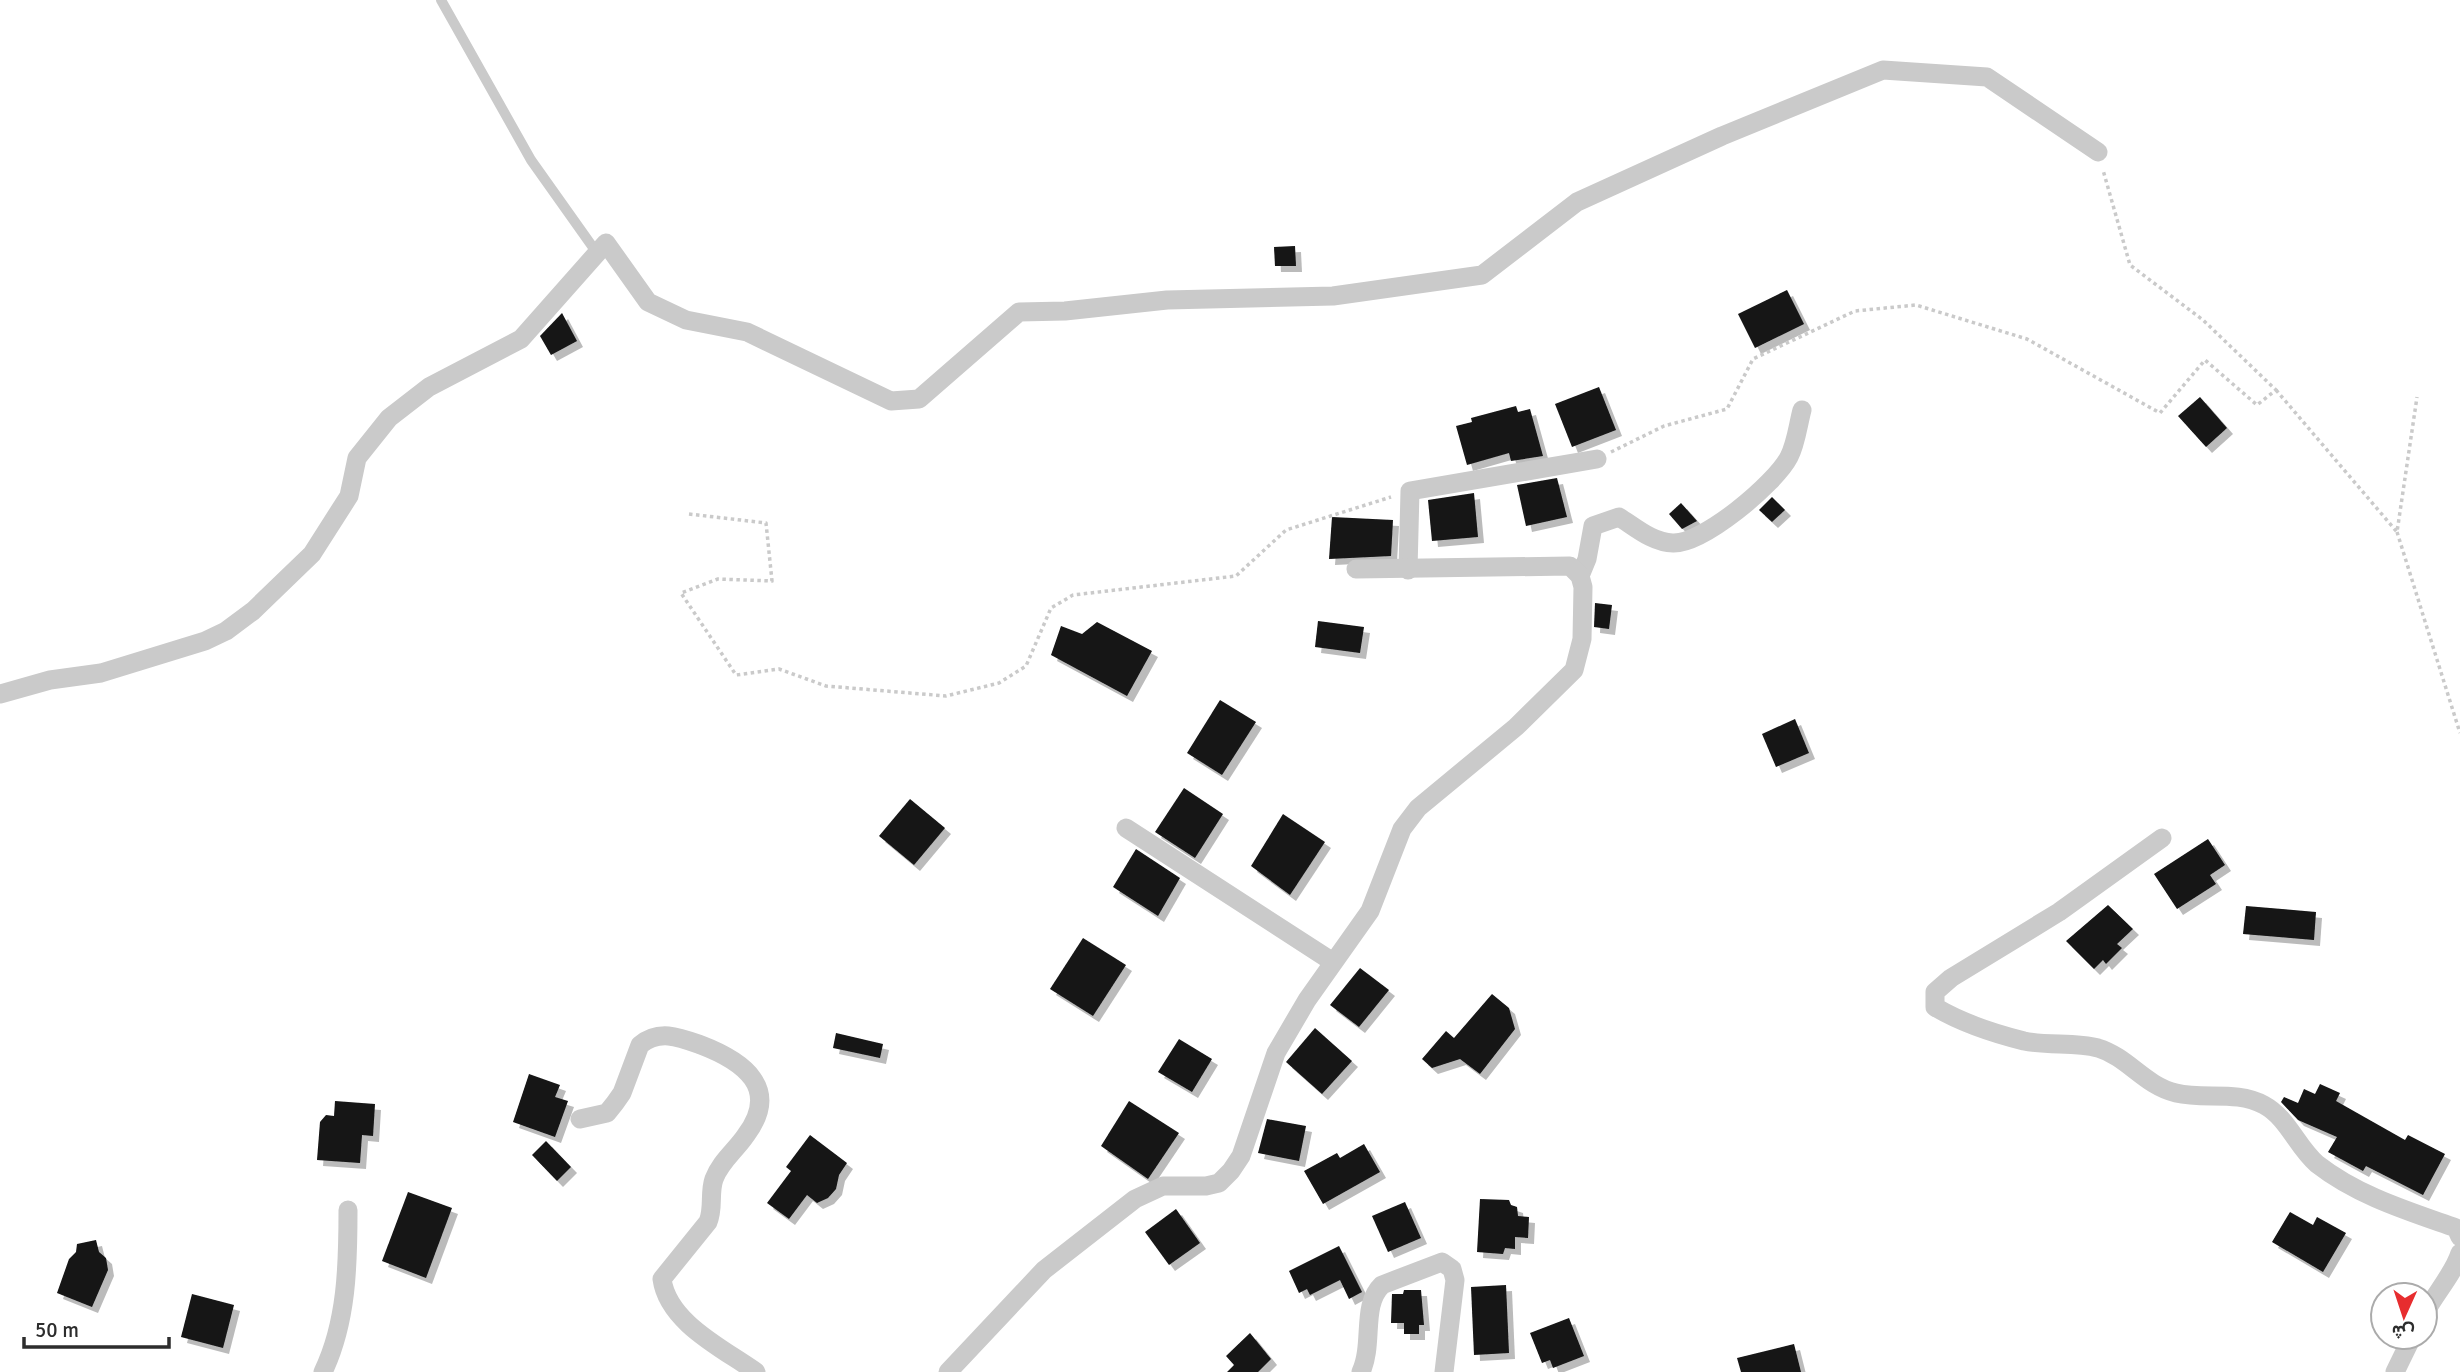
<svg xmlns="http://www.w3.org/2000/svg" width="2460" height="1372" viewBox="0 0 2460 1372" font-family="Signika,Vazirmatn,sans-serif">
	<defs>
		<filter id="shadow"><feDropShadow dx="6" dy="6" stdDeviation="0" flood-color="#0004"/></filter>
	</defs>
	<rect width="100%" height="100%" fill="#fff"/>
	<!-- building -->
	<g fill="#141414" filter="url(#shadow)">
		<path d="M 1295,246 L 1296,266 L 1275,266 L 1274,247 Z"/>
		<path d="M 1787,290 L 1804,324 L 1755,348 L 1738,314 Z"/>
		<path d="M 562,313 L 577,341 L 551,355 L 540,336 Z"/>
		<path d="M 1599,387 L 1616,430 L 1572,447 L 1555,404 Z"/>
		<path d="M 2200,397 L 2227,428 L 2206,447 L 2178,416 Z"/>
		<path d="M 1516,406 L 1518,412 L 1530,409 L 1543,456 L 1511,461 L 1509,453 L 1467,465 L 1456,426 L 1472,422 L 1471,418 Z"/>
		<path d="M 1557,478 L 1567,517 L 1526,526 L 1517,485 Z"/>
		<path d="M 1474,493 L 1478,537 L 1432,541 L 1428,500 Z"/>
		<path d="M 1772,497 L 1785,510 L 1772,522 L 1759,510 Z"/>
		<path d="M 1681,503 L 1697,521 L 1682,529 L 1669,514 Z"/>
		<path d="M 1332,517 L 1393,520 L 1391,556 L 1329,559 Z"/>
		<path d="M 1595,603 L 1612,605 L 1609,629 L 1594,627 Z"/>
		<path d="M 1318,621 L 1364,627 L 1360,653 L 1315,647 Z"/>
		<path d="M 1097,622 L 1152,651 L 1127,696 L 1051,655 L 1061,626 L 1082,634 Z"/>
		<path d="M 1220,700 L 1256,722 L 1222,775 L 1187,753 Z"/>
		<path d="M 1795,719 L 1809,753 L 1776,767 L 1762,734 Z"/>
		<path d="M 1184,788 L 1223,814 L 1195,858 L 1155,832 Z"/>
		<path d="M 910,799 L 945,828 L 914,865 L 879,836 Z"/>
		<path d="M 1283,814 L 1325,842 L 1290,895 L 1251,866 Z"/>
		<path d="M 2208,839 L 2225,865 L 2210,875 L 2216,884 L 2177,909 L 2154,874 Z"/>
		<path d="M 1136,849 L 1180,878 L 1158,916 L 1113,887 Z"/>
		<path d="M 2108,905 L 2133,929 L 2117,944 L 2122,948 L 2106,964 L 2103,960 L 2094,969 L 2066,941 Z"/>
		<path d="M 2246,906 L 2316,912 L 2314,940 L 2243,934 Z"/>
		<path d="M 1083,938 L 1126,965 L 1093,1016 L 1050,989 Z"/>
		<path d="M 1360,968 L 1389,990 L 1359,1027 L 1330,1005 Z"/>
		<path d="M 1492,994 L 1509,1008 L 1515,1029 L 1480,1074 L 1460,1059 L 1432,1068 L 1422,1059 L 1446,1031 L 1454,1038 Z"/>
		<path d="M 1315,1028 L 1352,1061 L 1322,1094 L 1286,1062 Z"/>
		<path d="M 836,1033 L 883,1044 L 880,1058 L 833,1048 Z"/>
		<path d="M 1179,1039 L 1212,1059 L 1192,1092 L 1158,1072 Z"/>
		<path d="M 529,1074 L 560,1085 L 555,1097 L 568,1101 L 555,1137 L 513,1122 Z"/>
		<path d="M 2320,1084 L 2340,1093 L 2336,1101 L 2405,1140 L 2408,1135 L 2445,1154 L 2423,1195 L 2366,1166 L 2363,1171 L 2328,1152 L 2337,1137 L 2298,1120 L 2281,1102 L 2284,1097 L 2298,1103 L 2304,1089 L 2315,1094 Z"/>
		<path d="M 335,1101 L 375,1104 L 373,1136 L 362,1135 L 360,1163 L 317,1160 L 320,1122 L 326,1115 L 334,1116 Z"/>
		<path d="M 1129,1101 L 1179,1133 L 1148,1179 L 1101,1146 Z"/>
		<path d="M 1267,1119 L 1306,1126 L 1299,1161 L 1258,1153 Z"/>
		<path d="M 810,1135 L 847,1163 L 839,1175 L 836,1189 L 828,1198 L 817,1203 L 807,1195 L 789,1219 L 767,1203 L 791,1171 L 786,1167 Z"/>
		<path d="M 546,1141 L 571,1167 L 557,1181 L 532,1155 Z"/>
		<path d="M 1364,1144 L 1380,1172 L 1323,1204 L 1304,1171 L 1337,1153 L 1340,1158 Z"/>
		<path d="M 408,1192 L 452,1208 L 426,1278 L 382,1261 Z"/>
		<path d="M 1480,1199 L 1509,1200 L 1511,1205 L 1517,1207 L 1518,1216 L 1529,1217 L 1528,1238 L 1515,1237 L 1515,1249 L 1505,1248 L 1503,1254 L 1477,1252 Z"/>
		<path d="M 1405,1202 L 1421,1238 L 1388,1252 L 1372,1216 Z"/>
		<path d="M 1176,1209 L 1200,1243 L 1169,1265 L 1145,1232 Z"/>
		<path d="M 2290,1212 L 2313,1225 L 2317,1217 L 2346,1233 L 2323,1272 L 2272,1242 Z"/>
		<path d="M 96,1240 L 99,1252 L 106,1258 L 108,1270 L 92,1307 L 57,1293 L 69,1259 L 76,1252 L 77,1244 Z"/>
		<path d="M 1339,1246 L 1362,1292 L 1349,1299 L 1340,1280 L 1310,1295 L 1307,1289 L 1299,1293 L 1289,1271 Z"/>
		<path d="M 1506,1285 L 1509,1353 L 1474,1355 L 1471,1287 Z"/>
		<path d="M 1404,1290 L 1421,1290 L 1424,1325 L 1419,1325 L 1419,1334 L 1404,1334 L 1404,1323 L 1391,1323 L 1392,1294 L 1403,1294 Z"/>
		<path d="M 192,1294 L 234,1305 L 223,1348 L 181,1337 Z"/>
		<path d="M 1569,1318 L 1584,1356 L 1553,1368 L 1550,1360 L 1542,1363 L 1530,1333 Z"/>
		<path d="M 1250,1333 L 1271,1359 L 1258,1372 L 1227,1372 L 1234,1365 L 1226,1356 Z"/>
		<path d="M 1794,1344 L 1801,1372 L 1741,1372 L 1737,1358 Z"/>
	</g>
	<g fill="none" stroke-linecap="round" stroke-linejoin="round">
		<!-- path -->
		<g stroke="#cacaca" stroke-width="3.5" stroke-dasharray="3.5 3.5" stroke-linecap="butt">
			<path d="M 2276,390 L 2397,532 L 2417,397"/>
			<path d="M 1611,452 L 1664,426 L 1727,409 L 1753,359 L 1855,311 L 1916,305 L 2027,339 L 2160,413 L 2205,360 L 2257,405 L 2276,390 L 2203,320 L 2130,265 L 2103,170"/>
			<path d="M 689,514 L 766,523 L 772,581 L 718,579 L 681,593 L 736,675 L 779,669 L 826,686 L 946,696 L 999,683 L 1026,666 L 1051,608 L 1073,595 L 1236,576 L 1286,530 L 1391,497"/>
			<path d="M 2397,532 L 2460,733"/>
		</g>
		<!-- service -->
		<path stroke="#cacaca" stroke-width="10" d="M 441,0 L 531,160 L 597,253"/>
		<!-- minor -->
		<g stroke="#cacaca" stroke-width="19">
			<path d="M 1408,570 L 1410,491 L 1597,459"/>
			<path d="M 1580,576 L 1587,559 L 1593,526 L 1619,517 C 1635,527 1653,543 1673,543 C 1703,544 1775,484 1789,457 C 1796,444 1798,425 1802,410"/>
			<path d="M 0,694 L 50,680 L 101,673 L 205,641 L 226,631 L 253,611 L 312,554 L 349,496 L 357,458 L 389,418 L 429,387 L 521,339 L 606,243 L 648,302 L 686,320 L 747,332 L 891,401 L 919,399 L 1019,312 L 1065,311 L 1167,300 L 1333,296 L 1482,275 L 1577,202 L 1722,136 L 1883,70 L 1987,77 L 2098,152"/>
			<path d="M 1126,828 L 1333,962"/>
			<path d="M 2162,838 L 2059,912 L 1951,978 L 1935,992 L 1935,1007 C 1960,1022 1996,1034 2024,1041 C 2048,1046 2075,1042 2098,1048 C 2128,1057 2145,1086 2176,1093 C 2205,1100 2236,1090 2264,1105 C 2288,1118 2297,1147 2317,1164 C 2358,1196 2408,1211 2456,1228 L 2460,1237"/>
			<path d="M 580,1119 L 607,1113 L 615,1103 L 622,1093 L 640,1045 C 659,1029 679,1037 701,1045 C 743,1061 781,1088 746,1135 C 736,1150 720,1162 714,1179 C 709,1193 714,1208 708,1222 L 662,1279 C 668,1323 724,1349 756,1372"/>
			<path d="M 2425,1313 C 2435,1294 2454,1273 2460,1253"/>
			<path d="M 323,1372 C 347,1322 348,1265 348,1210"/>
			<path d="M 948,1372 L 1044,1270 L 1135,1199 L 1163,1186 L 1206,1186 L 1219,1183 L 1231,1171 L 1241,1156 L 1276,1053 L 1307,1000 L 1370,911 L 1402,829 L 1418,808 L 1516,727 L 1574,670 L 1582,639 L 1583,587 L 1580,576 L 1570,566 L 1356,569"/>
			<path d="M 1361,1372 C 1374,1343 1361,1305 1382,1285 L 1442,1262 L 1452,1269 L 1455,1280 L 1444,1372"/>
			<path d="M 2395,1372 L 2412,1337"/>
		</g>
	</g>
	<!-- north arrow -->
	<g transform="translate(2404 1316) rotate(183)"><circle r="33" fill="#ffffff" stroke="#ababab" stroke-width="2"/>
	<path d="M0-5L12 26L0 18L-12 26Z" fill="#e72d2f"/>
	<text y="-10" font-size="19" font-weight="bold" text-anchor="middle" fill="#2d2d2d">ش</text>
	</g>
	<!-- scale -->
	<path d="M24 1337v10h145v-10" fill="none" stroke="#2d2d2d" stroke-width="3.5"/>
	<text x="35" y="1337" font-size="21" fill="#2d2d2d" stroke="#ffffff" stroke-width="5" paint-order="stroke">50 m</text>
</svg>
